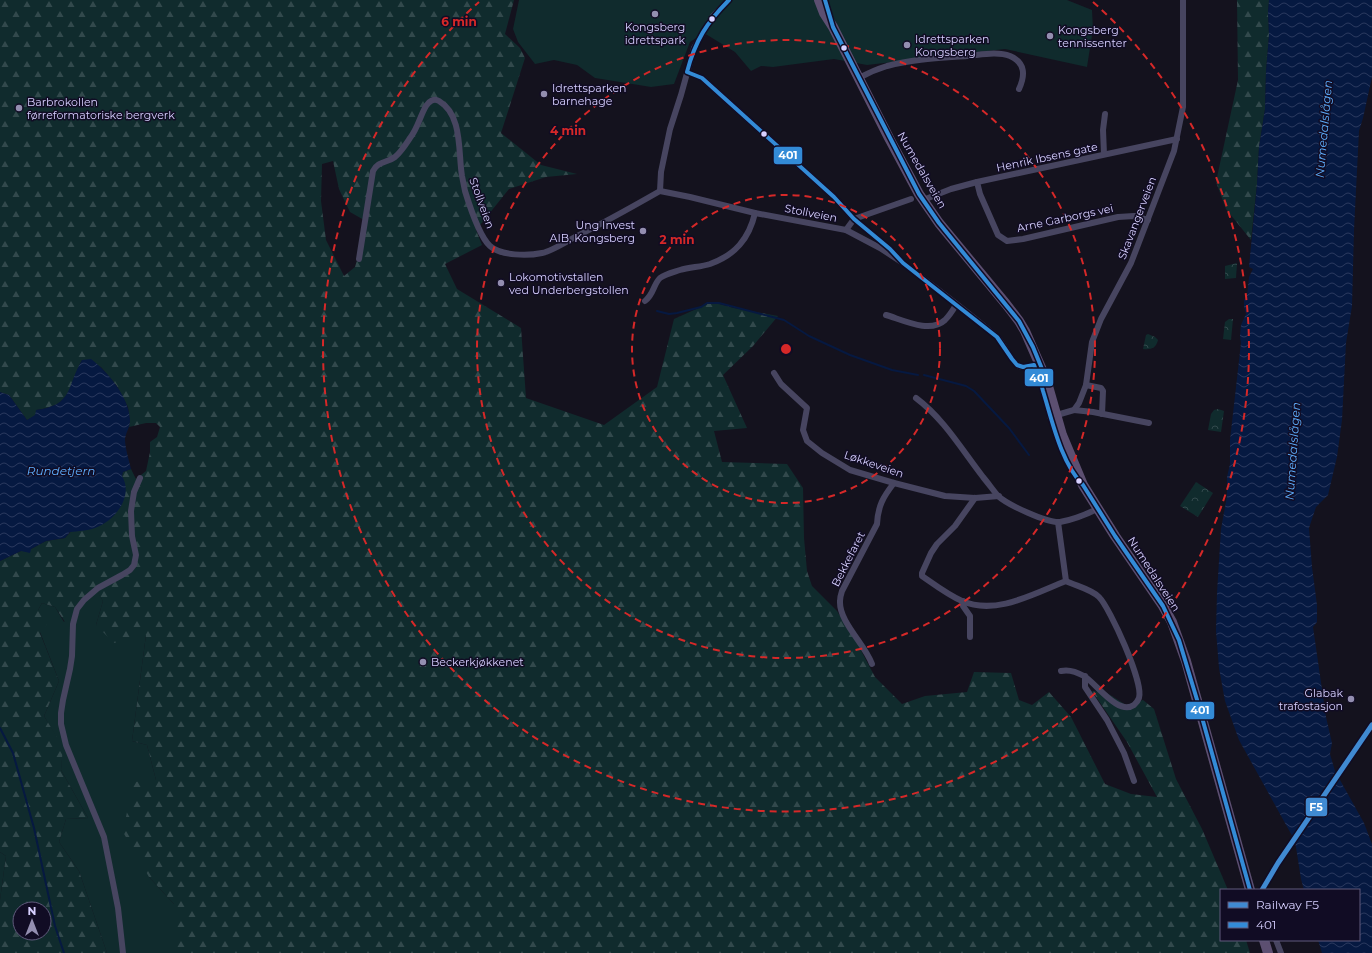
<svg xmlns="http://www.w3.org/2000/svg" width="1372" height="953" viewBox="0 0 1372 953" font-family="Montserrat,sans-serif">
	<defs>
		<pattern id="forest-firs" width="22" height="20" patternUnits="userSpaceOnUse"><rect width="22" height="20" fill="#102b2d"/><path d="M5 1l3.5 6h-7zM16 11l3.5 6h-7z" fill="#32494c"/></pattern>
		<pattern id="park-crowns" width="20" height="18" patternUnits="userSpaceOnUse"><rect width="20" height="18" fill="#102b2d"/><path d="M2 6a3 3 0 1 1 6 0M12 15a3 3 0 1 1 6 0" fill="none" stroke="#32494c"/></pattern>
		<pattern id="water-waves" width="16" height="10" patternUnits="userSpaceOnUse"><rect width="16" height="10" fill="#061941"/><path d="M0 5q4-4 8 0t8 0" fill="none" stroke="#2a395e"/></pattern>
	</defs>
	<rect width="100%" height="100%" fill="#14121e"/>
	<!-- grass -->
	<g fill="#102b2d">
		<path d="M 519,0 L 1067,0 L 1092,10 L 1093,29 L 1087,67 L 1005,49 L 867,65 L 834,59 L 773,67 L 761,66 L 751,71 L 735,52 L 704,33 L 690,42 L 674,84 L 651,87 L 595,78 L 577,65 L 554,60 L 535,64 L 518,42 L 513,29 Z"/>
		<path d="M 96,589 L 103,601 L 96,625 L 146,635 L 132,741 L 147,745 L 156,780 L 149,877 L 174,904 L 174,953 L 107,953 L 79,871 L 59,842 L 66,819 L 88,818 L 61,770 L 62,747 L 44,716 L 59,681 L 40,632 L 38,610 L 42,603 L 55,607 L 64,622 Z"/>
		<path d="M 0,852 L 6,856 L 0,900 Z"/>
	</g>
	<!-- forest -->
	<g fill="url(#forest-firs)" fill-rule="evenodd">
		<path d="M 0,0 L 514,0 L 505,34 L 520,48 L 525,58 L 501,133 L 541,165 L 577,174 L 546,177 L 509,189 L 476,230 L 482,245 L 445,264 L 457,289 L 521,328 L 526,398 L 604,425 L 657,387 L 674,319 L 712,302 L 734,308 L 778,316 L 753,346 L 723,375 L 747,428 L 714,431 L 722,462 L 787,464 L 803,488 L 804,538 L 807,571 L 812,586 L 837,611 L 857,643 L 875,677 L 902,704 L 925,696 L 967,692 L 974,672 L 1011,673 L 1019,700 L 1032,705 L 1049,692 L 1071,717 L 1105,784 L 1131,794 L 1157,797 L 1127,742 L 1092,691 L 1107,693 L 1126,705 L 1143,700 L 1154,709 L 1176,779 L 1202,829 L 1228,890 L 1221,890 L 1221,940 L 1246,940 L 1250,953 L 174,953 L 174,904 L 149,877 L 123,832 L 133,782 L 156,780 L 147,745 L 132,741 L 146,635 L 114,643 L 96,625 L 103,601 L 96,590 L 65,622 L 55,607 L 42,603 L 38,610 L 47,624 L 40,633 L 59,681 L 44,716 L 63,747 L 61,770 L 88,818 L 66,819 L 59,842 L 79,871 L 107,953 L 0,953 L 0,900 L 6,856 L 0,852 L 0,561 L 21,551 L 31,549 L 46,541 L 65,538 L 122,476 L 123,472 L 131,469 L 136,479 L 146,471 L 150,452 L 150,442 L 157,437 L 160,427 L 156,423 L 146,423 L 129,427 L 130,421 L 128,407 L 117,386 L 101,367 L 82,360 C 67,387 74,405 36,410 L 36,415 L 27,420 L 9,395 L 0,392 ZM 333,161 L 339,189 L 350,212 L 364,220 L 365,233 L 355,267 L 344,276 L 326,240 L 321,201 L 322,164 ZM 20,909 L 44,909 L 44,933 L 20,933 Z"/>
		<path d="M 1237,0 L 1269,0 L 1268,12 L 1269,35 L 1266,71 L 1265,109 L 1259,147 L 1257,184 L 1251,240 L 1226,209 L 1216,182 L 1238,80 Z"/>
	</g>
	<!-- park -->
	<g fill="url(#park-crowns)">
		<path d="M 1237,263 L 1236,278 L 1225,279 L 1225,266 Z"/>
		<path d="M 1229,319 L 1233,319 L 1231,340 L 1223,339 L 1225,322 Z"/>
		<path d="M 1148,334 L 1155,337 L 1158,340 C 1156,348 1151,350 1143,349 L 1146,335 Z"/>
		<path d="M 1218,409 L 1224,411 L 1221,432 L 1208,430 L 1211,414 L 1214,410 Z"/>
		<path d="M 1196,482 L 1213,493 L 1198,517 L 1180,506 Z"/>
	</g>
	<!-- water -->
	<g fill="url(#water-waves)">
		<path d="M 1269,0 L 1372,0 L 1372,77 L 1363,118 L 1359,131 L 1354,230 L 1352,306 L 1346,343 L 1342,420 L 1337,457 L 1328,495 L 1316,507 L 1309,528 L 1312,567 L 1317,605 L 1317,622 L 1313,627 L 1326,717 L 1332,743 L 1330,754 L 1335,771 L 1364,823 L 1372,844 L 1372,953 L 1322,953 L 1318,940 L 1359,940 L 1359,890 L 1304,890 L 1301,879 L 1295,841 L 1239,740 L 1225,701 L 1219,668 L 1216,631 L 1217,593 L 1221,529 L 1227,496 L 1227,477 L 1230,464 L 1230,440 L 1241,343 L 1240,336 L 1241,325 L 1246,314 L 1244,306 L 1244,300 L 1247,296 L 1249,277 L 1253,269 L 1249,267 L 1257,184 L 1259,147 L 1265,109 L 1266,71 L 1269,35 L 1268,12 Z"/>
		<path d="M 91,359 C 108,372 130,398 130,421 C 130,427 126,432 125,439 C 125,448 129,460 131,469 L 123,472 L 122,476 C 134,496 115,521 95,528 C 87,531 78,531 70,532 L 65,538 L 46,541 L 31,549 L 30,553 L 21,551 L 0,561 L 0,392 L 9,395 L 27,420 L 35,415 L 36,410 C 74,405 66,387 82,360 Z"/>
	</g>
	<!-- pier -->
	<path fill="#14121e" d="M 1338,770 L 1341,776 L 1293,846 L 1291,839 Z"/>
	<g fill="none" stroke-linecap="round" stroke-linejoin="round">
		<!-- stream -->
		<g stroke="#061941" stroke-width="2">
			<path d="M 657,311 L 669,314 L 677,313 L 701,307 L 707,303 L 719,303 L 784,320 L 809,336 L 850,355 L 892,370 L 918,375"/>
			<path d="M 924,375 L 966,386 L 974,391 L 1009,428 L 1029,455"/>
			<path d="M 0,728 L 13,753 L 34,828 L 55,926 L 64,953"/>
		</g>
		<!-- minor -->
		<g stroke="#474560" stroke-width="6">
			<path d="M 687,72 L 702,78 L 834,197 L 854,219 L 890,249 L 903,263 C 934,287 967,311 997,337 C 1005,345 1011,362 1019,366 C 1026,369 1033,365 1040,363"/>
			<path d="M 859,78 C 868,73 877,69 887,66 C 913,59 940,58 967,56 C 980,55 997,51 1010,56 C 1026,63 1025,76 1019,89"/>
			<path d="M 1104,154 L 1103,130 L 1105,114"/>
			<path d="M 977,182 L 980,194 L 998,235 L 1007,241 L 1023,239 L 1118,217 L 1134,216 L 1148,220"/>
			<path d="M 660,191 L 661,172 L 670,129 L 681,95 L 694,48 L 713,16 L 729,0"/>
			<path d="M 923,200 L 951,189 L 977,182 L 1177,139"/>
			<path d="M 846,230 L 854,219 L 911,199"/>
			<path d="M 359,259 L 373,171 C 378,161 387,163 395,157 C 401,152 406,144 410,138 C 418,128 420,116 426,106 C 429,101 434,98 439,101 C 463,115 458,153 462,176 C 463,181 464,186 465,191 C 469,204 480,237 490,246 C 501,256 528,256 542,253 C 552,251 566,242 575,237 C 604,223 632,207 660,191 L 690,197 L 755,213 L 846,230 L 880,248 L 903,263"/>
			<path d="M 645,301 C 654,294 653,285 660,278 C 665,274 674,272 680,270 C 690,267 701,267 710,264 C 735,255 749,239 755,213"/>
			<path d="M 886,315 C 903,320 930,334 945,320 C 949,316 953,310 956,305"/>
			<path d="M 774,373 L 781,384 L 807,408 L 803,430 L 807,441 L 822,453 L 850,470 L 894,483 L 945,496 L 975,498 L 999,496"/>
			<path d="M 1086,385 L 1101,388 L 1103,391 L 1102,414"/>
			<path d="M 916,398 C 944,419 962,450 983,477 C 988,483 993,490 998,496 C 1008,505 1047,523 1060,522 C 1071,520 1087,514 1097,509"/>
			<path d="M 1074,410 L 1093,412 L 1149,423"/>
			<path d="M 1050,417 L 1074,410 L 1079,403 L 1086,385 L 1092,342 L 1101,319 L 1131,263 L 1174,151 L 1183,107 L 1183,0"/>
			<path d="M 975,498 L 955,526 L 937,544 L 931,553 L 922,573 L 922,576 C 935,585 948,595 962,601 C 996,616 1035,593 1066,581 L 1058,522"/>
			<path d="M 963,601 L 963,606 L 970,616 L 970,637"/>
			<path d="M 872,664 C 865,644 839,622 840,601 C 840,598 841,594 842,591 L 877,524 C 878,506 883,497 894,483"/>
			<path d="M 1061,671 C 1069,669 1077,672 1084,676 C 1096,683 1118,716 1134,705 C 1136,703 1138,701 1139,698 C 1144,683 1110,608 1099,597 C 1091,589 1076,586 1066,581"/>
			<path d="M 1085,676 L 1085,687 L 1107,720 L 1124,753 L 1134,781"/>
			<path d="M 1276,940 L 1281,953"/>
			<path d="M 123,953 L 118,908 L 104,837 L 66,745 L 61,724 L 61,713 L 63,700 L 70,669 L 72,656 L 73,624 L 77,609 L 84,600 L 98,588 L 122,575 L 130,570 L 134,565 L 136,555 L 132,536 L 131,511 L 134,492 L 140,478"/>
		</g>
		<!-- primary -->
		<g stroke="#5c4f71" stroke-width="10">
			<path d="M 819,0 L 824,13 L 833,27 L 889,138 L 919,194 L 939,223 L 1006,304 L 1019,321 L 1025,331 L 1046,379 L 1062,435 L 1083,485 L 1115,536 L 1163,606 L 1172,622 L 1186,661 L 1250,890"/>
			<path d="M 1264,940 L 1268,953"/>
		</g>
		<!-- bus-1 casing -->
		<g stroke="#110c24" stroke-width="7">
			<g id="bus-1">
				<path d="M 729,0 C 707,22 695,41 687,72 L 702,78 L 834,197 L 854,219 L 890,249 L 903,263 L 997,337 L 1012,359 L 1017,365 L 1023,367 L 1034,365 C 1037,374 1041,382 1043,391 C 1052,420 1061,463 1083,485 L 1115,536 L 1163,606 L 1179,640 L 1198,703 L 1250,890"/>
				<path d="M 825,0 L 833,27 L 919,194 L 939,223 L 1019,321 L 1033,347 L 1047,381"/>
			</g>
		</g>
		<!-- bus-1 -->
		<use href="#bus-1" stroke="#338bd7" stroke-width="4"/>
		<!-- rail-1 casing -->
		<g stroke="#110c24" stroke-width="8">
			<path id="rail-1" d="M 1262,890 L 1278,863 L 1372,725"/>
		</g>
		<!-- rail-1 -->
		<use href="#rail-1" stroke="#408ad2" stroke-width="5"/>
	</g>
	<!-- distance rings -->
	<g fill="none" stroke="#d62828" stroke-width="2" stroke-dasharray="7 5">
		<circle cx="786" cy="349" r="154"/>
		<circle cx="786" cy="349" r="309"/>
		<path d="M1093 2A463 463 0 1 1 479 2"/>
	</g>
	<!-- markers -->
	<g fill="#938eb0" stroke="#110c24" stroke-width="1.5">
		<circle cx="655" cy="14" r="4"/>
		<circle cx="1050" cy="36" r="4"/>
		<circle cx="907" cy="45" r="4"/>
		<circle cx="544" cy="94" r="4"/>
		<circle cx="19" cy="108" r="4"/>
		<circle cx="643" cy="231" r="4"/>
		<circle cx="501" cy="283" r="4"/>
		<circle cx="423" cy="662" r="4"/>
		<circle cx="1351" cy="699" r="4"/>
	</g>
	<g fill="#d7d0ff" stroke="#110c24" stroke-width="1.5">
		<circle cx="712" cy="19" r="3.5"/>
		<circle cx="844" cy="48" r="3.5"/>
		<circle cx="764" cy="134" r="3.5"/>
		<circle cx="1079" cy="481" r="3.5"/>
	</g>
	<g text-anchor="middle" stroke-width="3" stroke-linejoin="round" paint-order="stroke">
		<!-- poi labels -->
		<g font-size="11" fill="#d7d0ff" stroke="#110c24" text-anchor="start">
			<text x="655" y="31" text-anchor="middle">Kongsberg<tspan x="655" dy="13">idrettspark</tspan></text>
			<text x="1058" y="34">Kongsberg<tspan x="1058" dy="13">tennissenter</tspan></text>
			<text x="915" y="43">Idrettsparken<tspan x="915" dy="13">Kongsberg</tspan></text>
			<text x="552" y="92">Idrettsparken<tspan x="552" dy="13">barnehage</tspan></text>
			<text x="27" y="106">Barbrokollen<tspan x="27" dy="13">førreformatoriske bergverk</tspan></text>
			<text x="635" y="229" text-anchor="end">Ung Invest<tspan x="635" dy="13">AIB, Kongsberg</tspan></text>
			<text x="509" y="281">Lokomotivstallen<tspan x="509" dy="13">ved Underbergstollen</tspan></text>
			<text x="431" y="666">Beckerkjøkkenet</text>
			<text x="1343" y="697" text-anchor="end">Glabak<tspan x="1343" dy="13">trafostasjon</tspan></text>
		</g>
		<!-- street labels -->
		<g font-size="11" fill="#d7d0ff" stroke="#110c24">
			<text transform="translate(1047 157) rotate(-12)" y="4">Henrik Ibsens gate</text>
			<text transform="translate(922 170) rotate(60)" y="4">Numedalsveien</text>
			<text transform="translate(482 203) rotate(70)" y="4">Stollveien</text>
			<text transform="translate(811 213) rotate(11)" y="4">Stollveien</text>
			<text transform="translate(1065 218) rotate(-12)" y="4">Arne Garborgs vei</text>
			<text transform="translate(1137 218) rotate(-69)" y="4">Skavangerveien</text>
			<text transform="translate(874 464) rotate(19)" y="4">Løkkeveien</text>
			<text transform="translate(848 559) rotate(-63)" y="4">Bekkefaret</text>
			<text transform="translate(1154 574) rotate(57)" y="4">Numedalsveien</text>
		</g>
		<!-- water labels -->
		<g font-size="12" font-style="italic" fill="#5eafff" stroke="#110c24">
			<text transform="translate(1324 129) rotate(-85)" y="4">Numedalslågen</text>
			<text transform="translate(1293 451) rotate(-86)" y="4">Numedalslågen</text>
			<text x="61" y="475">Rundetjern</text>
		</g>
	</g>
	<circle cx="786" cy="349" r="6" fill="#d62828" stroke="#110c24" stroke-width="2"/>
	<g font-size="12" text-anchor="middle" font-weight="bold" fill="#d62828" stroke="#110c24" stroke-width="3" stroke-linejoin="round" paint-order="stroke">
		<text x="459" y="26">6 min</text>
		<text x="568" y="135">4 min</text>
		<text x="677" y="244">2 min</text>
	</g>
	<g stroke="#110c24" stroke-width="1.5">
		<rect x="773" y="146" width="30" height="19" rx="4" fill="#338bd7"/>
		<rect x="1024" y="368" width="30" height="19" rx="4" fill="#338bd7"/>
		<rect x="1185" y="701" width="30" height="19" rx="4" fill="#338bd7"/>
		<rect x="1305" y="797" width="23" height="20" rx="4" fill="#408ad2"/>
	</g>
	<g font-size="11" text-anchor="middle" font-weight="bold" fill="#fff">
		<text x="788" y="159">401</text>
		<text x="1039" y="382">401</text>
		<text x="1200" y="714">401</text>
		<text x="1316" y="811">F5</text>
	</g>
	<!-- legend -->
	<rect x="1220" y="889" width="140" height="52" fill="#110c24" stroke="#605a7c"/>
	<rect x="1228" y="902" width="20" height="6" fill="#408ad2" stroke="#605a7c"/>
	<text x="1256" y="909" font-size="12" fill="#d7d0ff">Railway F5</text>
	<rect x="1228" y="922" width="20" height="6" fill="#338bd7" stroke="#605a7c"/>
	<text x="1256" y="929" font-size="12" fill="#d7d0ff">401</text>
	<!-- north arrow -->
	<g transform="translate(32 921)"><circle r="19" fill="#110c24" stroke="#605a7c"/>
	<path d="M0-3L7 15L0 10L-7 15Z" fill="#938eb0"/>
	<text y="-6" font-size="11" font-weight="bold" text-anchor="middle" fill="#d7d0ff">N</text>
	</g>
</svg>
